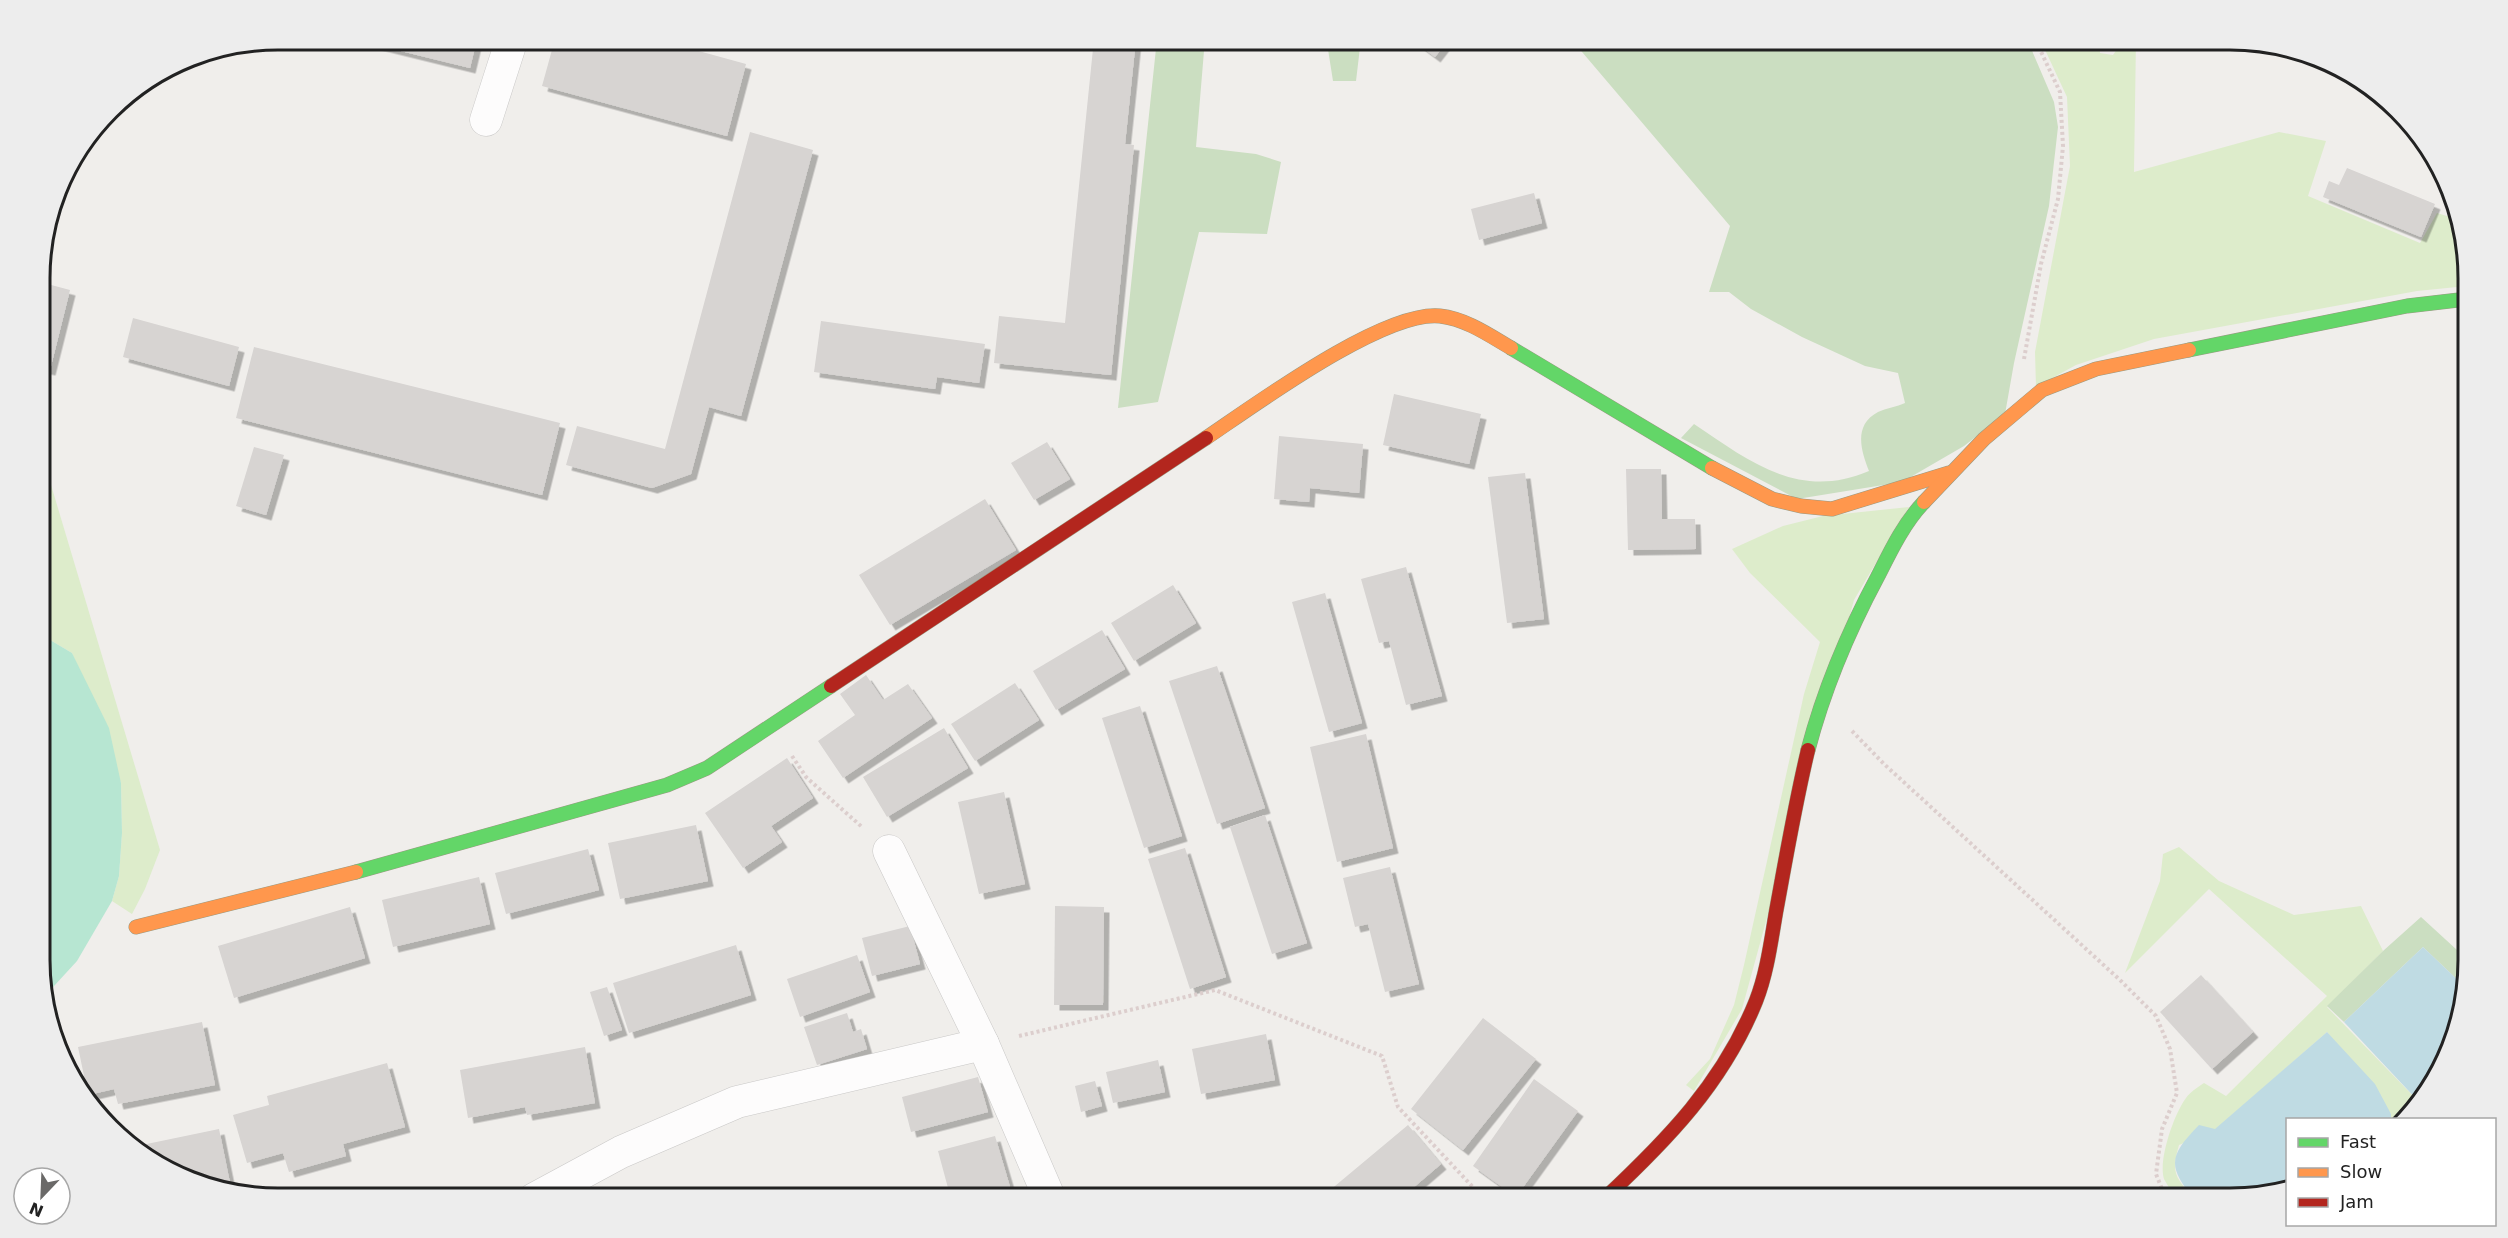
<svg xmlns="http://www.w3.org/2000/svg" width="2508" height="1238" viewBox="0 0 2508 1238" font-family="'DejaVu Sans',sans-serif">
	<defs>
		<filter id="shadow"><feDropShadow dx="5.5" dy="5.5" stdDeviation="0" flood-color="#0004"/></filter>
	</defs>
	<rect width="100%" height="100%" fill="#f0eeeb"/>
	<!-- grass -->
	<g fill="#ddeccb">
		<path d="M 2040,39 L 2099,39 L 2100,53 L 2113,55 L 2124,39 L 2136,39 L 2134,172 L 2279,132 L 2326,141 L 2308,196 L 2420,243 L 2437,213 L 2460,220 L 2467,247 L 2467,286 L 2417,291 L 2154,339 L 2076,365 L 2036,387 L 2035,352 L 2070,166 L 2067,97 Z"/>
		<path d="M 40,448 L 160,850 L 145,889 L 132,914 L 112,901 L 119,876 L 122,833 L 121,783 L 72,653 L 40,634 Z"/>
		<path d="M 1909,507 L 1854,600 L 1742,1009 L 1694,1091 L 1686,1085 L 1710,1059 L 1734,1005 L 1744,965 L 1804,694 L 1820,642 L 1750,573 L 1732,549 L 1783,526 L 1823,516 Z"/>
		<path d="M 2179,847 L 2219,881 L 2294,915 L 2361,906 L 2383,951 L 2327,1007 L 2420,1103 L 2408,1119 L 2391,1119 L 2391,1114 L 2327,1032 L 2215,1130 L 2179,1145 C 2171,1174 2175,1176 2194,1199 L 2178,1199 C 2173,1193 2167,1185 2164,1179 C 2158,1160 2174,1114 2186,1098 C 2190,1092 2198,1087 2204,1083 L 2226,1096 L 2327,996 L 2209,889 L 2125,973 L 2160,881 L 2163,854 Z"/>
	</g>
	<!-- forest -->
	<g fill="#cbdec1">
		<path d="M 1157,39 L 1205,39 L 1196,147 L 1256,154 L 1281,162 L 1267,234 L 1199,232 L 1158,402 L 1118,408 Z"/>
		<path d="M 1324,39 L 1361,39 L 1356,81 L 1333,81 L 1327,43 Z"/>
		<path d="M 1571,39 L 2027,39 L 2054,102 L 2058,127 L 2049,206 L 2014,363 L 2005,414 L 1964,446 L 1902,482 L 1797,499 L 1681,438 L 1694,424 C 1749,461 1799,501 1869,471 C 1861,451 1853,425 1878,412 C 1886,408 1897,407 1905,403 L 1898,373 L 1865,366 L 1802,337 L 1751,309 L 1729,292 L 1709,292 L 1730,226 Z"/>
		<path d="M 2421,917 L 2469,961 L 2463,985 L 2423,947 L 2344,1022 L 2327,1006 L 2383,951 Z"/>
	</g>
	<!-- pitch -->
	<path fill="#b7e6d2" d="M 40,634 L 72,653 L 109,728 L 121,783 L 122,833 L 119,876 L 112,901 L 77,961 L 43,998 Z"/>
	<!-- water -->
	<g fill="#bfdbe3">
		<path d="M 2423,947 L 2463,985 L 2445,1066 L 2420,1103 L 2344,1022 Z"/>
		<path d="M 2327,1032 L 2375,1084 L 2391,1114 L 2391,1119 L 2288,1120 L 2287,1190 L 2246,1199 L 2194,1199 C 2166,1165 2170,1155 2199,1125 L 2215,1129 Z"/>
	</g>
	<!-- building -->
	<g fill="#d7d4d2" filter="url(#shadow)">
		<path d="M 352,39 L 477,39 L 470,68 Z"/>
		<path d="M 555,39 L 655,39 L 746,64 L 727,136 L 542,86 Z"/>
		<path d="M 1094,39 L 1136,39 L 1125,144 L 1134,145 L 1111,375 L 994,363 L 999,316 L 1065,323 Z"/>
		<path d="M 1411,39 L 1449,39 L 1435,57 Z"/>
		<path d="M 750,132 L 813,150 L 741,416 L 709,407 L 691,474 L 652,488 L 566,465 L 577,426 L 665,449 Z"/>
		<path d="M 2347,168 L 2435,204 L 2421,237 L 2323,197 L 2329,181 L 2339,185 Z"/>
		<path d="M 1534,193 L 1542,223 L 1479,240 L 1471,209 Z"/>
		<path d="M 40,282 L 70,290 L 50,370 L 40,368 Z"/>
		<path d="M 133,318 L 239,347 L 229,386 L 123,357 Z"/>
		<path d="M 821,321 L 985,344 L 979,383 L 937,377 L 935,389 L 814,372 Z"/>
		<path d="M 254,347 L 560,423 L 542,495 L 236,418 Z"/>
		<path d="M 1394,394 L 1481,414 L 1469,464 L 1383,445 Z"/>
		<path d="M 1279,436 L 1363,444 L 1359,493 L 1310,488 L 1309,502 L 1274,499 Z"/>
		<path d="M 1047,442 L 1070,479 L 1034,500 L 1011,463 Z"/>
		<path d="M 254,447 L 284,455 L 266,515 L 236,506 Z"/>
		<path d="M 1626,469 L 1661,469 L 1662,519 L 1695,519 L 1696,549 L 1628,550 Z"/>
		<path d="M 1525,473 L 1544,619 L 1507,623 L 1488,477 Z"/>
		<path d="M 985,499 L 1016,550 L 890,625 L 859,575 Z"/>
		<path d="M 1406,567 L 1442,696 L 1406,705 L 1389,641 L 1379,643 L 1361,579 Z"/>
		<path d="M 1173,585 L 1196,623 L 1134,661 L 1111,623 Z"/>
		<path d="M 1325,593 L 1362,723 L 1329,732 L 1292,602 Z"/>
		<path d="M 1102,630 L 1125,669 L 1056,710 L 1033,671 Z"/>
		<path d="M 1217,666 L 1265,808 L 1217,824 L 1169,681 Z"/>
		<path d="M 866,675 L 883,700 L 908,684 L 932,718 L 843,778 L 818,741 L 855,715 L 840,694 Z"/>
		<path d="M 1015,683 L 1039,720 L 975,761 L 951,724 Z"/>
		<path d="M 1140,706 L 1182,836 L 1144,848 L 1102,718 Z"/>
		<path d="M 944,728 L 968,768 L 887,817 L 863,777 Z"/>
		<path d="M 1366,734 L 1393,848 L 1337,862 L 1310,747 Z"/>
		<path d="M 787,758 L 813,798 L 771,826 L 782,842 L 743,868 L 705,813 Z"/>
		<path d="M 1004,792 L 1025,884 L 979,894 L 958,802 Z"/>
		<path d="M 1265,815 L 1307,943 L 1272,954 L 1230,827 Z"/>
		<path d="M 696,825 L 708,881 L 620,899 L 608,843 Z"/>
		<path d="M 1185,848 L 1226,977 L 1190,989 L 1148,859 Z"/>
		<path d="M 588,849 L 599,890 L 506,914 L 495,873 Z"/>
		<path d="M 1390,867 L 1419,984 L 1385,992 L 1368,924 L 1355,927 L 1343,878 Z"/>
		<path d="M 479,877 L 490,924 L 393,947 L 382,900 Z"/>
		<path d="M 1055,906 L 1104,907 L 1103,1005 L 1054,1005 Z"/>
		<path d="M 350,907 L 365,958 L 234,998 L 218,946 Z"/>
		<path d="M 910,926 L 920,964 L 872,976 L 862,938 Z"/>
		<path d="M 736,945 L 751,995 L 629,1033 L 613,983 Z"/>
		<path d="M 857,955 L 870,992 L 800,1017 L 787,979 Z"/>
		<path d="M 2201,975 L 2253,1032 L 2212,1069 L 2160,1012 Z"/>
		<path d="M 607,987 L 622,1030 L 604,1036 L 590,992 Z"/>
		<path d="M 847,1013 L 853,1032 L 861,1029 L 867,1049 L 817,1065 L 804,1027 Z"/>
		<path d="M 1483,1018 L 1536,1059 L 1463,1150 L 1411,1109 Z"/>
		<path d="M 202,1022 L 215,1085 L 118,1104 L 114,1089 L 88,1095 L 78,1047 Z"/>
		<path d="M 1266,1034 L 1275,1080 L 1201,1094 L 1192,1049 Z"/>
		<path d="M 585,1047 L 595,1103 L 527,1115 L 525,1107 L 468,1118 L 460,1070 Z"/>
		<path d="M 1158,1060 L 1165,1092 L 1113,1103 L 1106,1072 Z"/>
		<path d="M 387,1063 L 405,1127 L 343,1144 L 346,1156 L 289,1172 L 283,1153 L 247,1163 L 233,1115 L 269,1105 L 267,1096 Z"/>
		<path d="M 978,1077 L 988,1112 L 911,1132 L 902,1097 Z"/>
		<path d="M 1534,1079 L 1578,1111 L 1516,1197 L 1473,1166 Z"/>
		<path d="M 1095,1081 L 1102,1106 L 1081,1112 L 1075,1086 Z"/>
		<path d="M 1408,1125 L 1441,1164 L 1400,1199 L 1325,1199 L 1323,1196 Z"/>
		<path d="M 219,1129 L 231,1188 L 172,1175 L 137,1146 Z"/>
		<path d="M 995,1136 L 1010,1187 L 968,1199 L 951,1199 L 938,1151 Z"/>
	</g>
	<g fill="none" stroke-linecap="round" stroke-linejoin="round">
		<!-- street casing -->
		<g stroke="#c9c8c7" stroke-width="33">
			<g id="street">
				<path d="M 486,120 L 512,39"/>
				<path d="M 889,851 L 983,1044 L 1050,1199"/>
				<path d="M 534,1199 L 621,1152 L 737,1102 L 983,1044"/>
			</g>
		</g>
		<!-- fast casing -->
		<g stroke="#999a82" stroke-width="15">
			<g id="fast">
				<path d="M 1511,348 L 1712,468"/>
				<path d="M 2189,350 L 2407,306 L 2467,299"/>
				<path d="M 1808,750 C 1824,689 1848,632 1878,576 C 1891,550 1904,523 1924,502"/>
				<path d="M 356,872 L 667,785 L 707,768 L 831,686"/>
			</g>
		</g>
		<!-- slow casing -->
		<g stroke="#999a82" stroke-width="15">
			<g id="slow">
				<path d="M 1206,438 C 1255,405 1384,310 1440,316 C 1466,319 1489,335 1511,348"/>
				<path d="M 1712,468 L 1772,499 L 1801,506 L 1832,509 L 1949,473"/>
				<path d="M 1924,502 L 1984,439 L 2042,390 L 2096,369 L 2189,350"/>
				<path d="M 136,927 L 356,872"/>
			</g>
		</g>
		<!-- jam casing -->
		<g stroke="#999a82" stroke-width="15">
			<g id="jam">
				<path d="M 831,686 L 1206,438"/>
				<path d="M 1604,1199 C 1667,1140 1723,1083 1756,1001 C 1767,973 1771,941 1776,912 C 1786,858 1795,804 1808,750"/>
			</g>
		</g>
		<!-- path -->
		<g stroke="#dccecd" stroke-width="4" stroke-dasharray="3 3" stroke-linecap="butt">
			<path d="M 2024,359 L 2041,264 L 2058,199 L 2063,146 L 2060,92 L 2035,39"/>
			<path d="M 1852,731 L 1884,764 L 2120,980 L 2156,1016 L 2170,1049 L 2177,1093 L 2162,1129 L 2156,1174 L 2166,1199"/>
			<path d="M 792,756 L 806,777 L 862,827"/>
			<path d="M 1019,1036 L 1215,990 L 1382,1056 L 1398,1107 L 1484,1199"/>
		</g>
		<!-- street -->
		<use href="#street" stroke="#fdfcfc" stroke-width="32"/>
		<!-- fast -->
		<use href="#fast" stroke="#63d668" stroke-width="14"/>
		<!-- slow -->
		<use href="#slow" stroke="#ff974d" stroke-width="14"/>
		<!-- jam -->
		<use href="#jam" stroke="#b3261e" stroke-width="14"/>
	</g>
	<!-- crop -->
	<path d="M0 0H2508V1238H0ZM278 50H2230A228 228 0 0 1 2458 278V960A228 228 0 0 1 2230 1188H278A228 228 0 0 1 50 960V278A228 228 0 0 1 278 50Z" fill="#ededed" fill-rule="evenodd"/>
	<path fill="none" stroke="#222" stroke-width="3" d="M278 50H2230A228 228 0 0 1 2458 278V960A228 228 0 0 1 2230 1188H278A228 228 0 0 1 50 960V278A228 228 0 0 1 278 50Z"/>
	<!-- legend -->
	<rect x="2286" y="1118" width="210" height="108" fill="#ffffff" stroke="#a7a7a7" stroke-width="1.5"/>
	<rect x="2298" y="1138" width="30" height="9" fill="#63d668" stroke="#a7a7a7" stroke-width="1.5"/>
	<text x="2340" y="1148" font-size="18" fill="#222222">Fast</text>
	<rect x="2298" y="1168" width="30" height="9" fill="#ff974d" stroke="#a7a7a7" stroke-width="1.5"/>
	<text x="2340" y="1178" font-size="18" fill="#222222">Slow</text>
	<rect x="2298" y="1198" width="30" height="9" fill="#b3261e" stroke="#a7a7a7" stroke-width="1.5"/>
	<text x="2340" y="1208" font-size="18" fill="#222222">Jam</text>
	<!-- north arrow -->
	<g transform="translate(42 1196) rotate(203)"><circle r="28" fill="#ffffff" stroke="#a7a7a7" stroke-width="1.5"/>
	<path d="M0-4.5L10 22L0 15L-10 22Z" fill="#6a6968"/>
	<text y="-9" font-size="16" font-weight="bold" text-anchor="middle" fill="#222222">N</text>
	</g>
</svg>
